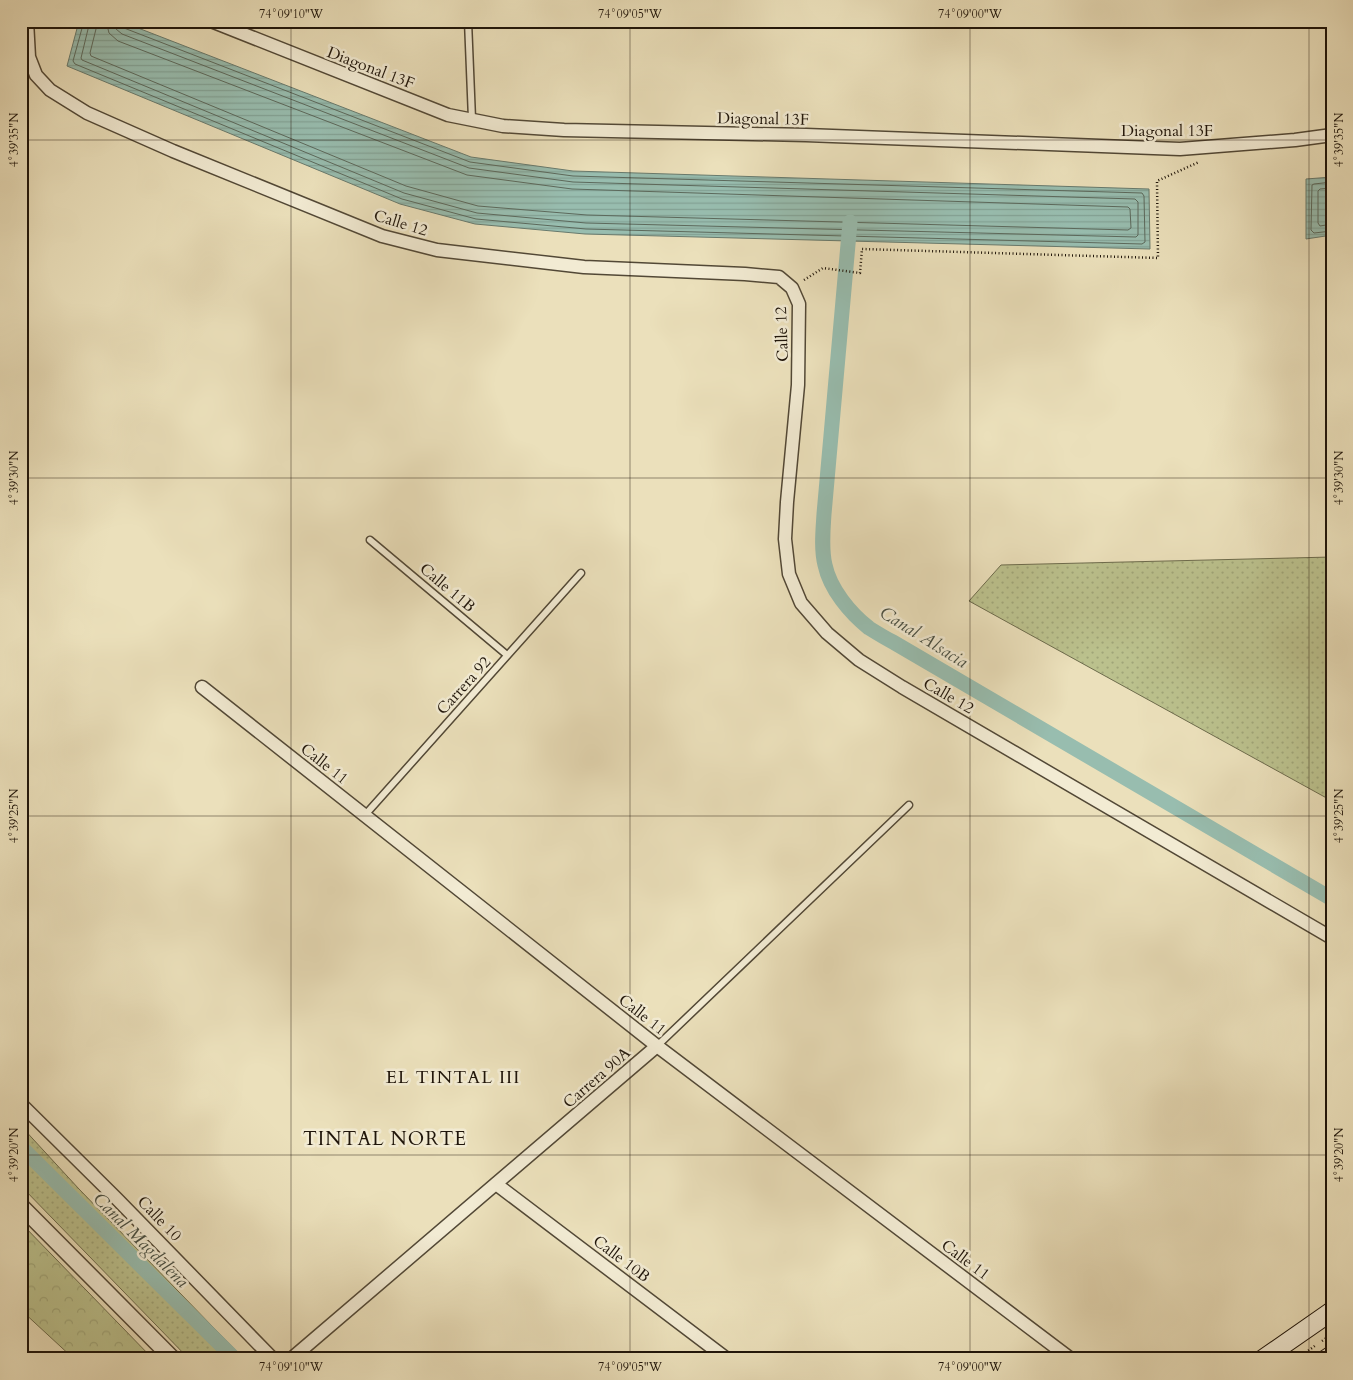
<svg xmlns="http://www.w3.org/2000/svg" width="1353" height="1380" viewBox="0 0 1353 1380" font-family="Cardo,serif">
	<defs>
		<pattern id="grass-dots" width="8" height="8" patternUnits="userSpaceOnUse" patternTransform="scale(1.25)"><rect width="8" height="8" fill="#bbc18d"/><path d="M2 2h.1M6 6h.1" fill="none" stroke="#a0a578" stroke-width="1.8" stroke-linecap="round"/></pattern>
		<pattern id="forest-crowns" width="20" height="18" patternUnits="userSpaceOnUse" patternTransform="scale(1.25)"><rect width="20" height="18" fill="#bbc18d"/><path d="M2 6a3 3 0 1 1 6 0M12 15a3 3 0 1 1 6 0" fill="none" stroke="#a0a578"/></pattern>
		<pattern id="water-rules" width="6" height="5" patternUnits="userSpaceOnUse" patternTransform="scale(1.25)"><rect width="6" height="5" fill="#98bdaf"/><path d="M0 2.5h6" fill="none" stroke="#83a295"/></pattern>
	</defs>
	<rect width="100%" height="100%" fill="#ebe0bb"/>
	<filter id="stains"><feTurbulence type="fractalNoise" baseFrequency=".004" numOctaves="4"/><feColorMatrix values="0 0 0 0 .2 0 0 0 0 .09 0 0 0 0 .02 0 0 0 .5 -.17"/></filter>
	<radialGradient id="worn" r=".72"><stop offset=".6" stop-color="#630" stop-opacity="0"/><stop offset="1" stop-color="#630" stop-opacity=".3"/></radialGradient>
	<!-- grass -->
	<g fill="url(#grass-dots)" stroke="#6d6b4c">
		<path d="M 1332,557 L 1332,801 L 969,601 L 1001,565 Z"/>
		<path d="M 21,1126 L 79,1189 L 244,1359 L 189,1359 L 21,1186 Z"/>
	</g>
	<!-- forest -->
	<path fill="url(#forest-crowns)" stroke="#6d6b4c" d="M 21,1223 L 153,1359 L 74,1359 L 21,1310 Z"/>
	<!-- water -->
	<g fill="url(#water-rules)" stroke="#687a6d">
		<path d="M 79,21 L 120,21 L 471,157 L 573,171 L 1149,189 L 1150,249 L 585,234 L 475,224 L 400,204 L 67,66 Z"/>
		<path d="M 1332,177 L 1332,235 L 1306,239 L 1306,179 Z"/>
	</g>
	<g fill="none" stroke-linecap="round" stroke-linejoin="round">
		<!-- shore -->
		<g stroke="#5c695c" stroke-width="1">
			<path d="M 84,21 L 73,61 L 75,64 L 402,199 L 476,219 L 586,229 L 1142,244 L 1145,242 L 1144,196 L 1142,193 L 573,176 L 470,162 L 124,28 L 121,25 L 120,21"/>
			<path d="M 90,21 L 81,58 L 82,60 L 404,193 L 477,213 L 586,223 L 1136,237 L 1138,235 L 1138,202 L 1135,199 L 573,182 L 469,168 L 122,34 L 116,29 L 114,21"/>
			<path d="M 98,21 L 90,53 L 91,56 L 406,186 L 478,206 L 587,215 L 1128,230 L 1131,228 L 1130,209 L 1128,207 L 572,189 L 467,175 L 118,41 L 109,33 L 106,21"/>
			<path d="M 1332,182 L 1314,184 L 1312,185 L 1311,230 L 1314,233 L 1332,231"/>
			<path d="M 1332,188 L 1320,189 L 1318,191 L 1318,223 L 1320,226 L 1332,224"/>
		</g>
		<!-- canal -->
		<g stroke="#98bdaf" stroke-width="15">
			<path d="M 850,222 L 824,514 C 823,530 821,549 825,565 C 830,589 850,613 869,628 C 877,633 885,638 893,642 L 1332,899"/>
			<path d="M 21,1147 L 235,1359"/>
		</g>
		<!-- service casing -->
		<g stroke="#524836" stroke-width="9">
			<g id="service">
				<path d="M 468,21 L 472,119"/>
				<path d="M 370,540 L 507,655"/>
				<path d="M 365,815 L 581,573"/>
				<path d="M 657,1046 L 909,805"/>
			</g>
		</g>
		<!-- minor casing -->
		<g stroke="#524836" stroke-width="15">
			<g id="minor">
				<path d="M 27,21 L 29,57 L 36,75 L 50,90 L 87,113 L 173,151 L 382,236 L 437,250 L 584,267 L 745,274 L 779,277 L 792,288 L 799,304 L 798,385 L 787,502 L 785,539 L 789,574 L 801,603 L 827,633 L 859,660 L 902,687 L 1332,938"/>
				<path d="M 211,21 L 448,115 L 503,126 L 564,130 L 806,135 L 1180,149 L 1295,140 L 1332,135"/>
				<path d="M 202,687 L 657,1046 L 1071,1359"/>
				<path d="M 21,1104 L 117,1199 L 273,1359"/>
				<path d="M 496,1184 L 727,1359"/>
				<path d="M 291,1359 L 657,1046"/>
			</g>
		</g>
		<!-- tertiary casing -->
		<g stroke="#524836" stroke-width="18">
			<path id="tertiary" d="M 21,1206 L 173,1359"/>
		</g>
		<!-- secondary casing -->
		<g stroke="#1f150a" stroke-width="20">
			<g id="secondary">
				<path d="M 1263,1359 L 1332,1311"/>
				<path d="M 1326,1359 L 1332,1355"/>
			</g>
		</g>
		<!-- path -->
		<g stroke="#1f150a" stroke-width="2.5" stroke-dasharray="1 2.5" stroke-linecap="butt">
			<path d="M 804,280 L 823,268 L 860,273 L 862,249 L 1158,258 L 1157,181 L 1199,162"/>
			<path d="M 1322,1341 L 1332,1334"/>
			<path d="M 1297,1359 L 1316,1345"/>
		</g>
		<!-- service -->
		<use href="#service" stroke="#f2ebd3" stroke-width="6"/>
		<!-- minor -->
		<use href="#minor" stroke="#f2ebd3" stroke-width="12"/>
		<!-- tertiary -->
		<use href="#tertiary" stroke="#f2ebd3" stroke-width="15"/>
		<!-- secondary -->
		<use href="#secondary" stroke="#f2ebd3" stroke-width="18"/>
	</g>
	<!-- ticks -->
	<path fill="none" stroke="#1f150a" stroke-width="1" stroke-opacity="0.45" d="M 291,21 L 291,1359M 630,21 L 630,1359M 970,21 L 970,1359M 1309,21 L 1309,1359M 21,140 L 1332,140M 21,478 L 1332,478M 21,816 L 1332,816M 21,1155 L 1332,1155"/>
	<g text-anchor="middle" stroke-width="5" stroke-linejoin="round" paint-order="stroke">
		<!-- street labels -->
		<g font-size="16" fill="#1f150a" stroke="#f2ebd3">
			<text transform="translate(371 67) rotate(21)" y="6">Diagonal 13F</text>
			<text transform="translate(763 118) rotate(1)" y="6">Diagonal 13F</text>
			<text x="1167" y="136">Diagonal 13F</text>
			<text transform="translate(401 222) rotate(17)" y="6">Calle 12</text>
			<text transform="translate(781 334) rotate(-92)" y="6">Calle 12</text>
			<text transform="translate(448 587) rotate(40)" y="6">Calle 11B</text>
			<text transform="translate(463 685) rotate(-48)" y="6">Carrera 92</text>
			<text transform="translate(949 695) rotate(30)" y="6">Calle 12</text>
			<text transform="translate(325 763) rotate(38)" y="6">Calle 11</text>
			<text transform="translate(643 1014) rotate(38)" y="6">Calle 11</text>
			<text transform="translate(596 1077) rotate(-41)" y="6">Carrera 90A</text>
			<text transform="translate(160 1218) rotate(46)" y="6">Calle 10</text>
			<text transform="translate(622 1258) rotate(37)" y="6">Calle 10B</text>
			<text transform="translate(966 1259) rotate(37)" y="6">Calle 11</text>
		</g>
		<!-- water labels -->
		<g font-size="18" font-style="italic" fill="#495044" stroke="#f2ebd3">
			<text transform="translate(924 637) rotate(32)" y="6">Canal Alsacia</text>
			<text transform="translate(141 1240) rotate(45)" y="6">Canal Magdalena</text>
		</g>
		<!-- neighbourhood labels -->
		<g font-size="18" letter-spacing="1" fill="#1f150a" stroke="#f2ebd3">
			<text x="453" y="1083">EL TINTAL III</text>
		</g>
		<!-- quarter labels -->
		<g font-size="19" letter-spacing="1" fill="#1f150a" stroke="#f2ebd3">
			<text x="385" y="1145">TINTAL NORTE</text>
		</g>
	</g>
	<!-- margin -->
	<rect width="1353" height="1380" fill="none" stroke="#ebe0bb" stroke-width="55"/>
	<rect x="28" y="28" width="1298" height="1324" fill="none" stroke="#1f150a" stroke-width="2"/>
	<g font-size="12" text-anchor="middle" fill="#1f150a">
		<text x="291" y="18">74°09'10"W</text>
		<text x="630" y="18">74°09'05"W</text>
		<text x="970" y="18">74°09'00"W</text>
		<text transform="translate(14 140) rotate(-90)" y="4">4°39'35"N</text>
		<text transform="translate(1339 140) rotate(-90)" y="4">4°39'35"N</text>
		<text transform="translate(14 478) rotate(-90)" y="4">4°39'30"N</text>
		<text transform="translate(1339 478) rotate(-90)" y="4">4°39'30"N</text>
		<text transform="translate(14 816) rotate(-90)" y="4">4°39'25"N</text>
		<text transform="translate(1339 816) rotate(-90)" y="4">4°39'25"N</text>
		<text transform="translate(14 1155) rotate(-90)" y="4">4°39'20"N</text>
		<text transform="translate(1339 1155) rotate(-90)" y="4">4°39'20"N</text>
		<text x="291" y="1371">74°09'10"W</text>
		<text x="630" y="1371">74°09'05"W</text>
		<text x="970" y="1371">74°09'00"W</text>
	</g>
	<rect width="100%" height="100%" filter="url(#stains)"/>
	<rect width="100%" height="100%" fill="url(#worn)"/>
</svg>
